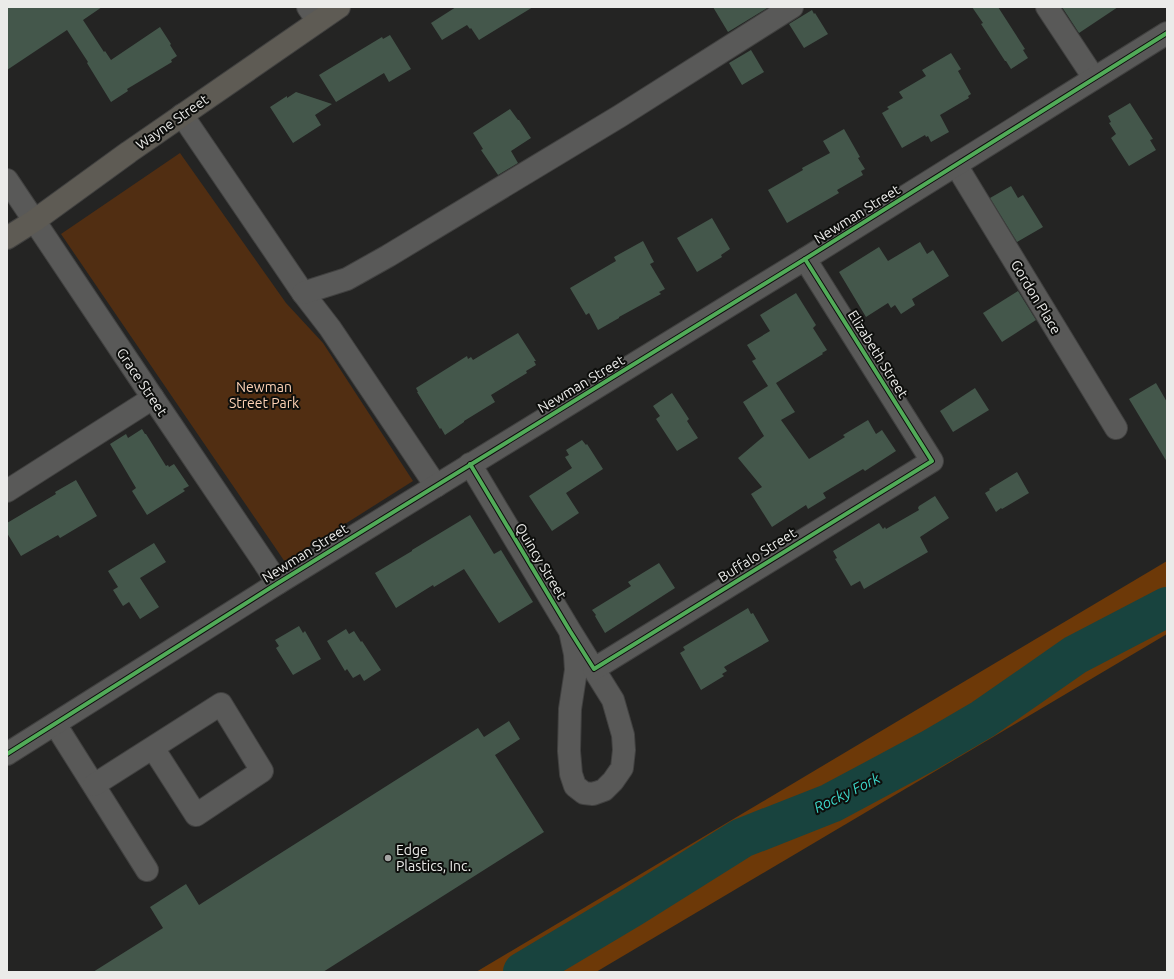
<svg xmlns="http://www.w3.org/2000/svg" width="1174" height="979" viewBox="0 0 1174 979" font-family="Ubuntu,sans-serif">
	<rect width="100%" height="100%" fill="#242423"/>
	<!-- green -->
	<path fill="#512e12" d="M 180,153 L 286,303 L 323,343 L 413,481 L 285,562 L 61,234 Z"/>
	<!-- forest -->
	<path fill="#6d3908" d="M 1167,561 L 1167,634 L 596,972 L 476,972 Z"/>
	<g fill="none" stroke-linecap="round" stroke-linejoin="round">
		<!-- river -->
		<path stroke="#18433e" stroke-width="40" d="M 523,972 L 632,907 L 742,838 L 831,803 L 930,750 L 983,719 L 1075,655 L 1167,607"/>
	</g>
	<!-- building -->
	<g fill="#44574b">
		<path d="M 7,7 L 102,7 L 83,20 L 104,52 L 105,51 L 111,60 L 160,27 L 171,44 L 170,45 L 177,56 L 171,60 L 172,62 L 127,89 L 128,91 L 111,102 L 87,63 L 88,62 L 67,30 L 7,70 Z"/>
		<path d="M 456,7 L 533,7 L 479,40 L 471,28 L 470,29 L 467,25 L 442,40 L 431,23 Z"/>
		<path d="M 713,7 L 769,7 L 728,32 Z"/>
		<path d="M 972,7 L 998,7 L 1025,49 L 1023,50 L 1028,58 L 1011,69 L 1006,61 L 1005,61 L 981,24 L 983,23 Z"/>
		<path d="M 1062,7 L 1118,7 L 1079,33 Z"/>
		<path d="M 812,10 L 814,14 L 815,13 L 828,34 L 804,48 L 789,24 Z"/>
		<path d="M 390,35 L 411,69 L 389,82 L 384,73 L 336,102 L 319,75 L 382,37 L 383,39 Z"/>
		<path d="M 751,50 L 764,72 L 742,85 L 729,63 Z"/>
		<path d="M 951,53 L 961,69 L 958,71 L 971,94 L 968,96 L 969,98 L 940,115 L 949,132 L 931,142 L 928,136 L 926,137 L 925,135 L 902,148 L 882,113 L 889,109 L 887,107 L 903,98 L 899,92 L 926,76 L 922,70 Z"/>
		<path d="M 296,92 L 332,104 L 315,115 L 321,125 L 293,143 L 270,107 L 287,96 L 287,98 Z"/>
		<path d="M 1130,103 L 1153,139 L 1150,140 L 1156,150 L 1129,166 L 1111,138 L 1116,134 L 1109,123 L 1111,122 L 1108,116 Z"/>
		<path d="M 510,109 L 518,120 L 519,120 L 531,138 L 511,151 L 518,163 L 498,175 L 481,150 L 483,149 L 473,133 Z"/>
		<path d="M 844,129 L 860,157 L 858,158 L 865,169 L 861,171 L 863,175 L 837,190 L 839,193 L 787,223 L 768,190 L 803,170 L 802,168 L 830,153 L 823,141 Z"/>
		<path d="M 1011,186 L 1018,198 L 1023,195 L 1043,227 L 1017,242 L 990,198 Z"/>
		<path d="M 712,218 L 730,249 L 721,255 L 722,257 L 697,272 L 677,238 Z"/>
		<path d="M 643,241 L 654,262 L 650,264 L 665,289 L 659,292 L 661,294 L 619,317 L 619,318 L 598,330 L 589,313 L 586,315 L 570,288 L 616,261 L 614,257 Z"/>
		<path d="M 920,242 L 927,254 L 933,250 L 949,276 L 912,299 L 915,305 L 901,314 L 895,305 L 891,308 L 888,303 L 866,317 L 839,272 L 879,247 L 888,261 Z"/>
		<path d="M 1018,291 L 1036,320 L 1002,342 L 983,313 Z"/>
		<path d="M 796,293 L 816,325 L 813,328 L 827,350 L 822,353 L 823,354 L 776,383 L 795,412 L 781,420 L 809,459 L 845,437 L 843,435 L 868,420 L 876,434 L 882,430 L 896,451 L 865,471 L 863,469 L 823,493 L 826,498 L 808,509 L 806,505 L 772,527 L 751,494 L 762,487 L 738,458 L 764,436 L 743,402 L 768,386 L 752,361 L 756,359 L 747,345 L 770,331 L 760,315 Z"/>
		<path d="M 518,333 L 536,361 L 534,361 L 536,365 L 526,371 L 527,373 L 491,395 L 495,402 L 464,421 L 464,422 L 445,435 L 441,428 L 440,429 L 417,392 L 418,392 L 416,388 L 467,356 L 468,359 L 471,357 L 473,360 Z"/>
		<path d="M 1156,383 L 1167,402 L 1167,462 L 1129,399 Z"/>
		<path d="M 975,388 L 989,410 L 953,432 L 940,411 Z"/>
		<path d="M 672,393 L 689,419 L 687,421 L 698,438 L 677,451 L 656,419 L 660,416 L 653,406 Z"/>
		<path d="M 142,429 L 145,434 L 146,434 L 166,466 L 168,465 L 169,467 L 174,464 L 189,486 L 183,489 L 185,491 L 147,515 L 132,491 L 136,488 L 110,444 L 126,434 L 128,438 Z"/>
		<path d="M 582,440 L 586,445 L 587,444 L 603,469 L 566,493 L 579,513 L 552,531 L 529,496 L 572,468 L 565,457 L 569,455 L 566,450 Z"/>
		<path d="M 1017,472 L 1029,493 L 1002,509 L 1001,508 L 996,512 L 985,493 L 990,490 L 989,489 Z"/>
		<path d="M 76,480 L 97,516 L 60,538 L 58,535 L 21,556 L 7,533 L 7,523 L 56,494 L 55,492 Z"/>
		<path d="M 935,496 L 949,518 L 920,537 L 928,552 L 864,589 L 860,581 L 851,586 L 835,559 L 837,558 L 833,551 L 879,523 L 883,529 L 885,527 L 886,529 L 919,510 L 918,508 L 919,506 Z"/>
		<path d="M 470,515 L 494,554 L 501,550 L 533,602 L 499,623 L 464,569 L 434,587 L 433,585 L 396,608 L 375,573 L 412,551 L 412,550 Z"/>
		<path d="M 154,543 L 166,562 L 140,578 L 159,607 L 140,619 L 129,602 L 123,606 L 113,590 L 118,587 L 108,571 Z"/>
		<path d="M 659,563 L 675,588 L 605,633 L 595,616 L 596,615 L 592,610 L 631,586 L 628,582 Z"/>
		<path d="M 748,608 L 751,614 L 753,613 L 769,641 L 724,667 L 727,671 L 722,674 L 724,676 L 701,690 L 680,653 L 685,650 L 683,647 Z"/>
		<path d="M 299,626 L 303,633 L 305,631 L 321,659 L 293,675 L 276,648 L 279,646 L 275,640 Z"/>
		<path d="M 346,629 L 349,634 L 354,631 L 361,642 L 362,641 L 381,670 L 364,681 L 360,674 L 353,678 L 347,669 L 345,671 L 327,641 Z"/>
		<path d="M 509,721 L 520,739 L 495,755 L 544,832 L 323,972 L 93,972 L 163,928 L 150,907 L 186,884 L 199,905 L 478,728 L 484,737 Z"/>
	</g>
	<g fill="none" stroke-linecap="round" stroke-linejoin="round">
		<!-- minor casing -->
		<g stroke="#414140" stroke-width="24">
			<g id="minor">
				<path d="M 308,7 L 318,21"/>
				<path d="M 1047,7 L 1094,78"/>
				<path d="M 182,115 L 303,293 L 330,328 L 436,486"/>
				<path d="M 956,165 L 1116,428"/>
				<path d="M 7,180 L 153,398 L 278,583"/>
				<path d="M 303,293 L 347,279 L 388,256 L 620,116 L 792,7"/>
				<path d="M 470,464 L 570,631 L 613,700 L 623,735 L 624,750 L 622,768 L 613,781 L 604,790 L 593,794 L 584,793 L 575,786 L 571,774 L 569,751 L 570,709 L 576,670 L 575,654 L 570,631"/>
				<path d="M 7,491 L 153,398"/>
				<path d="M 594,669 L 932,461 L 805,259"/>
				<path d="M 55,724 L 147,870"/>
				<path d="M 7,754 L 278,583 L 805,259 L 1167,33"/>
				<path d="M 94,785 L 221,704 L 262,771 L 196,815 L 153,748"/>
			</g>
		</g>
		<!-- major casing -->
		<g stroke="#414140" stroke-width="24">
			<path id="major" d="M 7,238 L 34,221 L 129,152 L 339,7"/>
		</g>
		<!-- minor -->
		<use href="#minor" stroke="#595958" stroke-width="22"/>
		<!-- major -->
		<use href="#major" stroke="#5e5b54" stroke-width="22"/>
		<!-- cycleway casing -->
		<g stroke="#0d0e0c" stroke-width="6">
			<g id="cycleway">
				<path d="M 470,464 L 570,631 L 594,669 L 932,461 L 805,259"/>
				<path d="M 7,754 L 278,583 L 805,259 L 1167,33"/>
			</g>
		</g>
		<!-- cycleway -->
		<use href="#cycleway" stroke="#51ab58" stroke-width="4"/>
	</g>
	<!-- markers -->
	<circle fill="#a5a5a4" stroke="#0d0e0c" stroke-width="1.5" cx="388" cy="858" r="4"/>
	<g text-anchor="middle" stroke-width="4" stroke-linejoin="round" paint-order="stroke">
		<!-- street labels -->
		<g font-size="14" fill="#ebebe9" stroke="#0d0e0c">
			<text transform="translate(172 122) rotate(-35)" y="5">Wayne Street</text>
			<text transform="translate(857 214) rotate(-32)" y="5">Newman Street</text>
			<text transform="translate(1036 297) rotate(59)" y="5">Gordon Place</text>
			<text transform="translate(878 354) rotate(58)" y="5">Elizabeth Street</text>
			<text transform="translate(142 382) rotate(56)" y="5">Grace Street</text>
			<text transform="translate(581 384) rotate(-31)" y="5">Newman Street</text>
			<text transform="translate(305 553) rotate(-32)" y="5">Newman Street</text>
			<text transform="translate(757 555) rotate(-32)" y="5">Buffalo Street</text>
			<text transform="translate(541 561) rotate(59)" y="5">Quincy Street</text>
		</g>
		<!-- park labels -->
		<g font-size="14" fill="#fed2b5" stroke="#0d0e0c">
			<text x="264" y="392">Newman<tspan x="264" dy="16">Street Park</tspan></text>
		</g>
		<!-- poi labels -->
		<g font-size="14" fill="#ebebe9" stroke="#0d0e0c" text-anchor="start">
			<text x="396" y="855">Edge<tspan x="396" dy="16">Plastics, Inc.</tspan></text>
		</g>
		<!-- water labels -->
		<g font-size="15" font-style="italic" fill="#3dd8ca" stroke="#0d0e0c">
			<text transform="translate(847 793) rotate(-26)" y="5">Rocky Fork</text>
		</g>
	</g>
	<!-- border -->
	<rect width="1174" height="979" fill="none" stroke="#ebebe9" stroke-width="16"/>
</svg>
